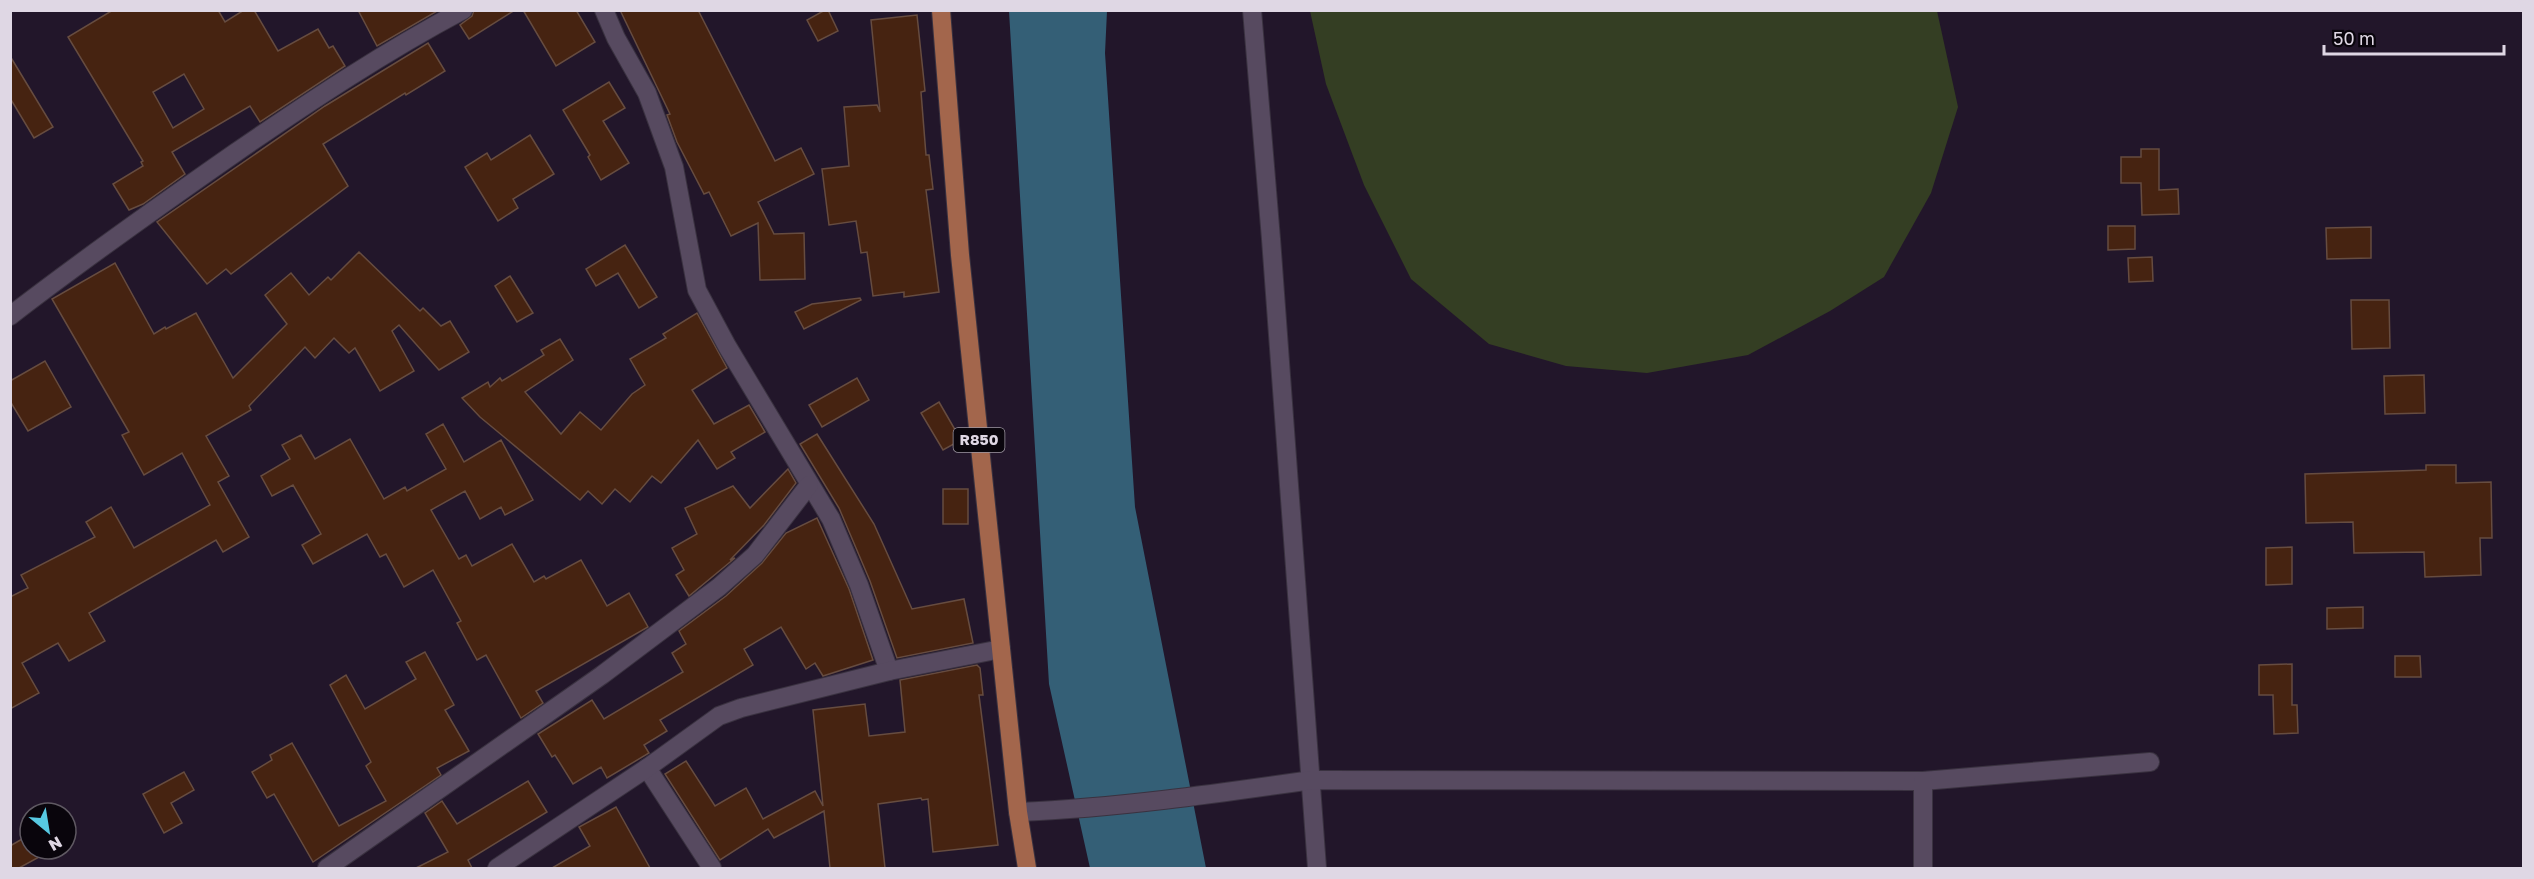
<svg xmlns="http://www.w3.org/2000/svg" width="2534" height="879" viewBox="0 0 2534 879" font-family="'Golos Text',sans-serif">
	<rect width="100%" height="100%" fill="#22162a"/>
	<!-- green -->
	<path fill="#343e23" d="M 1310,11 L 1937,11 L 1958,107 L 1931,193 L 1884,277 L 1830,311 L 1748,355 L 1647,373 L 1566,366 L 1489,344 L 1411,279 L 1364,185 L 1326,84 Z"/>
	<!-- water -->
	<path fill="#345f76" d="M 1009,11 L 1107,11 L 1105,53 L 1135,507 L 1206,868 L 1090,868 L 1049,684 Z"/>
	<!-- building -->
	<g fill="#462311" stroke="#664c40" stroke-width="1.5" fill-rule="evenodd">
		<path d="M 113,10 L 218,10 L 225,22 L 244,10 L 254,10 L 278,51 L 318,29 L 329,48 L 333,46 L 345,66 L 260,122 L 250,106 L 172,152 L 185,174 L 143,204 L 129,210 L 113,184 L 143,166 L 141,162 L 143,161 L 68,37 ZM 184,74 L 204,109 L 173,128 L 153,92 Z"/>
		<path d="M 358,10 L 439,10 L 377,46 Z"/>
		<path d="M 474,10 L 515,10 L 469,39 L 460,25 L 472,16 Z"/>
		<path d="M 523,10 L 576,10 L 595,42 L 556,66 Z"/>
		<path d="M 620,10 L 698,10 L 775,161 L 801,148 L 814,174 L 758,202 L 774,234 L 804,233 L 805,279 L 760,280 L 758,223 L 731,236 L 709,192 L 704,194 L 677,142 L 667,115 L 670,114 Z"/>
		<path d="M 825,10 L 828,10 L 838,31 L 818,41 L 807,20 Z"/>
		<path d="M 917,15 L 925,91 L 921,92 L 926,155 L 929,155 L 933,189 L 926,190 L 939,292 L 904,297 L 904,292 L 873,296 L 867,252 L 861,253 L 856,221 L 829,225 L 822,169 L 849,166 L 844,107 L 877,105 L 880,112 L 871,20 Z"/>
		<path d="M 428,43 L 445,71 L 406,95 L 405,93 L 323,144 L 348,186 L 231,274 L 226,269 L 207,284 L 157,222 L 325,106 Z"/>
		<path d="M 10,56 L 53,127 L 34,138 L 10,98 Z"/>
		<path d="M 609,82 L 625,108 L 603,121 L 629,163 L 601,180 L 588,157 L 590,155 L 563,110 Z"/>
		<path d="M 530,135 L 554,174 L 513,199 L 518,208 L 498,221 L 465,167 L 487,153 L 491,160 Z"/>
		<path d="M 2141,149 L 2159,149 L 2159,190 L 2178,189 L 2179,214 L 2142,215 L 2141,183 L 2121,183 L 2121,157 L 2141,157 Z"/>
		<path d="M 2108,226 L 2135,226 L 2135,249 L 2108,250 Z"/>
		<path d="M 2371,227 L 2371,258 L 2327,259 L 2326,228 Z"/>
		<path d="M 625,245 L 657,297 L 639,308 L 618,273 L 596,286 L 586,269 Z"/>
		<path d="M 359,252 L 420,311 L 423,308 L 441,326 L 450,321 L 469,352 L 439,370 L 399,325 L 392,331 L 414,371 L 380,391 L 355,348 L 349,353 L 334,338 L 315,358 L 305,347 L 249,406 L 251,410 L 206,436 L 229,476 L 218,482 L 249,537 L 223,552 L 216,540 L 89,613 L 105,641 L 69,661 L 58,643 L 22,663 L 39,693 L 10,709 L 10,597 L 28,588 L 21,575 L 95,537 L 86,522 L 111,507 L 134,548 L 210,505 L 182,453 L 144,475 L 122,435 L 129,432 L 52,299 L 115,263 L 154,334 L 165,327 L 166,329 L 196,313 L 233,378 L 287,324 L 265,295 L 291,273 L 309,295 L 328,277 L 331,280 Z"/>
		<path d="M 2152,257 L 2153,281 L 2129,282 L 2128,258 Z"/>
		<path d="M 510,276 L 533,313 L 517,322 L 495,286 Z"/>
		<path d="M 860,298 L 861,300 L 804,329 L 795,312 L 812,304 Z"/>
		<path d="M 2351,300 L 2389,300 L 2390,348 L 2352,349 Z"/>
		<path d="M 697,313 L 727,368 L 692,390 L 714,424 L 749,405 L 765,432 L 731,452 L 735,458 L 717,469 L 698,440 L 661,483 L 652,476 L 630,502 L 615,489 L 602,504 L 588,491 L 580,500 L 480,417 L 462,398 L 488,382 L 490,387 L 500,378 L 502,381 L 544,355 L 541,350 L 560,339 L 573,360 L 525,392 L 561,434 L 580,412 L 601,430 L 632,394 L 645,385 L 630,359 L 666,338 L 663,334 Z"/>
		<path d="M 45,361 L 71,407 L 28,431 L 10,401 L 10,381 Z"/>
		<path d="M 2424,375 L 2425,413 L 2385,414 L 2384,376 Z"/>
		<path d="M 857,378 L 869,400 L 822,427 L 809,405 Z"/>
		<path d="M 939,402 L 961,440 L 943,450 L 921,413 Z"/>
		<path d="M 443,424 L 464,462 L 501,440 L 533,500 L 505,515 L 501,507 L 480,519 L 465,491 L 431,510 L 459,559 L 466,555 L 472,566 L 512,544 L 534,582 L 544,576 L 546,579 L 581,560 L 607,606 L 629,593 L 648,627 L 536,691 L 543,703 L 521,718 L 486,655 L 477,660 L 457,623 L 461,621 L 433,570 L 404,587 L 386,554 L 380,557 L 367,534 L 313,564 L 302,545 L 321,534 L 293,485 L 272,496 L 261,476 L 290,459 L 282,445 L 301,435 L 315,459 L 350,439 L 384,499 L 405,487 L 407,491 L 446,469 L 426,434 Z"/>
		<path d="M 817,434 L 874,524 L 912,609 L 964,599 L 973,643 L 897,658 L 870,581 L 839,508 L 800,444 Z"/>
		<path d="M 2426,465 L 2456,465 L 2456,483 L 2491,482 L 2492,538 L 2480,538 L 2481,575 L 2425,577 L 2424,552 L 2354,553 L 2353,522 L 2306,523 L 2305,474 L 2426,470 Z"/>
		<path d="M 788,469 L 796,483 L 764,525 L 730,560 L 735,558 L 689,596 L 676,575 L 684,570 L 672,548 L 697,534 L 685,508 L 733,486 L 750,508 Z"/>
		<rect x="943" y="489" width="25" height="35"/>
		<path d="M 817,518 L 849,589 L 873,660 L 823,676 L 815,663 L 806,669 L 781,627 L 744,649 L 753,665 L 660,720 L 667,731 L 644,745 L 649,753 L 607,778 L 601,767 L 573,784 L 555,755 L 552,757 L 538,734 L 592,700 L 604,719 L 683,672 L 672,653 L 686,644 L 679,631 L 726,596 L 762,563 L 786,533 Z"/>
		<path d="M 2292,547 L 2292,584 L 2266,585 L 2266,548 Z"/>
		<path d="M 2363,607 L 2363,628 L 2327,629 L 2327,608 Z"/>
		<path d="M 425,652 L 454,705 L 445,710 L 469,751 L 437,768 L 441,775 L 313,862 L 274,794 L 267,798 L 252,772 L 272,760 L 270,755 L 292,743 L 339,826 L 386,801 L 366,766 L 371,762 L 330,685 L 346,675 L 365,709 L 416,679 L 406,662 Z"/>
		<path d="M 2395,656 L 2420,656 L 2421,677 L 2395,677 Z"/>
		<path d="M 2292,664 L 2292,705 L 2297,705 L 2298,733 L 2274,734 L 2273,695 L 2259,695 L 2259,665 Z"/>
		<path d="M 977,665 L 980,668 L 983,695 L 979,695 L 998,845 L 933,852 L 928,799 L 922,800 L 921,798 L 878,804 L 885,868 L 830,868 L 824,811 L 774,838 L 768,829 L 720,860 L 665,774 L 686,761 L 715,806 L 746,788 L 763,819 L 815,791 L 823,806 L 813,710 L 865,704 L 869,736 L 905,732 L 900,680 Z"/>
		<path d="M 184,772 L 194,790 L 171,803 L 182,823 L 164,833 L 143,794 Z"/>
		<path d="M 528,781 L 547,812 L 468,860 L 472,868 L 416,868 L 448,852 L 425,813 L 442,801 L 457,824 Z"/>
		<path d="M 616,807 L 650,868 L 552,868 L 590,846 L 579,827 Z"/>
		<path d="M 29,835 L 30,849 L 37,849 L 41,856 L 19,868 L 10,868 L 10,846 Z"/>
	</g>
	<g fill="none" stroke-linecap="round" stroke-linejoin="round">
		<!-- street casing -->
		<g stroke="#3a3240" stroke-width="20">
			<g id="street">
				<path d="M 604,10 L 616,38 L 647,93 L 674,167 L 697,290 L 727,346 L 831,519 L 859,585 L 889,671"/>
				<path d="M 1252,10 L 1271,239 L 1317,868"/>
				<path d="M 10,316 C 84,259 159,206 235,153 C 309,102 384,52 463,10"/>
				<path d="M 647,768 L 712,868"/>
				<path d="M 1018,812 C 1116,808 1214,794 1312,780 L 1923,781 L 2150,762"/>
				<path d="M 327,868 L 602,675 L 719,587 L 755,555 L 809,485"/>
				<path d="M 497,868 L 647,768 L 719,716 L 741,708 L 889,671 L 1001,649"/>
				<path d="M 1923,868 L 1923,781"/>
			</g>
		</g>
		<!-- primary casing -->
		<g stroke="#3a3240" stroke-width="20">
			<path id="primary" d="M 941,10 L 960,255 L 1018,812 L 1027,868"/>
		</g>
		<!-- street -->
		<use href="#street" stroke="#574a60" stroke-width="18"/>
		<!-- primary -->
		<use href="#primary" stroke="#a3664c" stroke-width="18"/>
	</g>
	<g text-anchor="middle" stroke-width="4.5" stroke-linejoin="round" paint-order="stroke">
		<!-- shield labels -->
		<rect fill="#09050c" stroke="#9f98a3" stroke-width="1.5" x="953.5" y="428" width="51" height="24" rx="4.5"/>
		<g font-size="15" font-weight="bold" fill="#dfd7e4">
			<text x="979" y="445">R850</text>
		</g>
	</g>
	<!-- border -->
	<rect width="2534" height="879" fill="none" stroke="#dfd7e4" stroke-width="24"/>
	<!-- north arrow -->
	<g transform="translate(48 831) rotate(150)"><circle r="28" fill="#09050c" stroke="#5f5962" stroke-width="1.5"/>
	<path d="M0-4.5L10 22L0 15L-10 22Z" fill="#57c9e2"/>
	<text y="-9" font-size="16" font-weight="bold" text-anchor="middle" fill="#dfd7e4">N</text>
	</g>
	<!-- scale -->
	<path d="M2324 45v9h180v-9" fill="none" stroke="#dfd7e4" stroke-width="3"/>
	<text x="2333" y="45" font-size="18" fill="#dfd7e4" stroke="#09050c" stroke-width="4.5" paint-order="stroke">50 m</text>
</svg>
